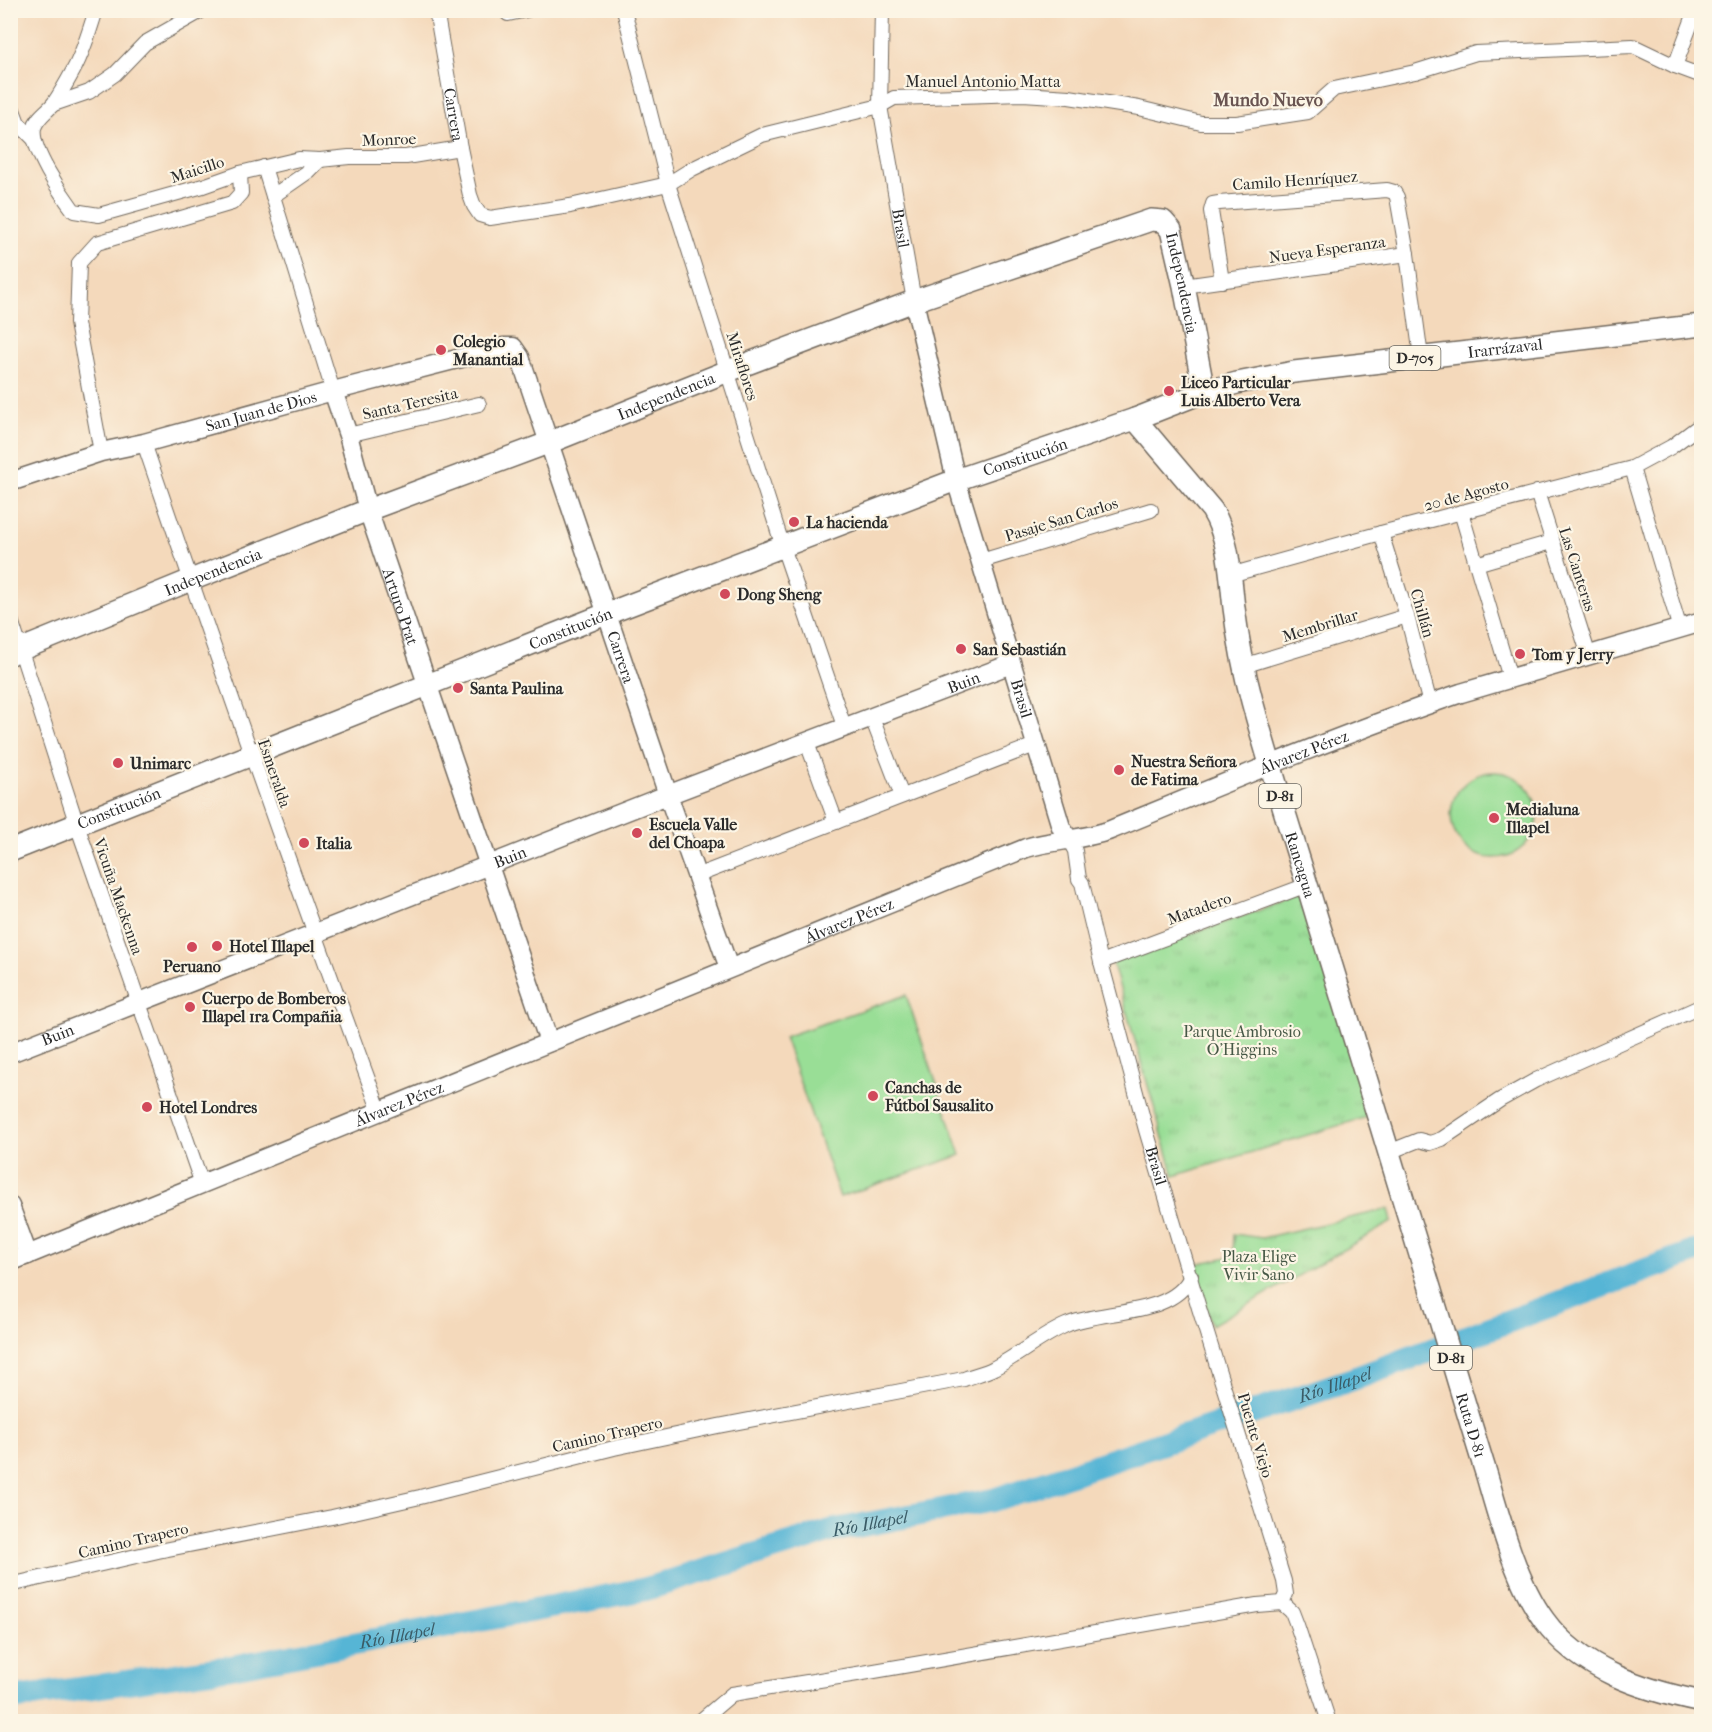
<svg xmlns="http://www.w3.org/2000/svg" width="1712" height="1732" viewBox="0 0 1712 1732" font-family="'IM FELL French Canon',serif">
	<defs>
		<pattern id="park-tufts" width="24" height="20" patternUnits="userSpaceOnUse" patternTransform="scale(1.5)"><rect width="24" height="20" fill="#99de96"/><path d="M3 7l-1-3M5 7V3M7 7l1-3M15 17l-1-3M17 17v-4M19 17l1-3" fill="none" stroke="#84bf81"/></pattern>
	</defs>
	<rect width="100%" height="100%" fill="#fcf5e5"/>
	<filter id="ink" filterUnits="userSpaceOnUse"><feTurbulence type="fractalNoise" baseFrequency=".0167" numOctaves="2"/><feDisplacementMap in="SourceGraphic" scale="12" xChannelSelector="R" yChannelSelector="G"/><feConvolveMatrix kernelMatrix="1 2 1 2 8 2 1 2 1" color-interpolation-filters="sRGB"/></filter>
	<filter id="wash" filterUnits="userSpaceOnUse"><feTurbulence type="fractalNoise" baseFrequency=".008" numOctaves="4" result="noise"/><feDisplacementMap in="SourceGraphic" scale="24" xChannelSelector="R" yChannelSelector="G"/><feGaussianBlur stdDeviation="1.35" result="paint"/><feColorMatrix in="noise" values="0 0 0 0 0 0 0 0 0 0 0 0 0 0 0 0 0 1.4 0 .05"/><feComposite in="paint" operator="in"/></filter>
	<g filter="url(#wash)">
		<rect width="100%" height="100%" fill="#f4d9bb"/>
		<!-- green -->
		<g fill="#99de96" stroke="#628460" stroke-width="1.5">
			<circle cx="1494" cy="815" r="43"/>
			<path d="M 906,995 L 961,1155 L 840,1197 L 784,1037 Z"/>
		</g>
		<!-- park -->
		<g fill="url(#park-tufts)" stroke="#628460" stroke-width="1.5">
			<path d="M 1307,894 L 1370,1116 L 1174,1176 L 1112,961 Z"/>
			<path d="M 1389,1209 L 1392,1222 L 1212,1325 L 1192,1265 L 1233,1256 L 1234,1234 L 1262,1238 Z"/>
		</g>
		<g fill="none" stroke-linecap="round" stroke-linejoin="round">
			<!-- river -->
			<path stroke="#57b5d5" stroke-width="24" id="s1" d="M 10,1699 L 231,1667 L 646,1589 L 831,1531 L 993,1500 L 1359,1377 L 1702,1249"/>
		</g>
	</g>
	<g filter="url(#ink)">
		<g fill="none" stroke-linecap="round" stroke-linejoin="round">
			<!-- street casing -->
			<g stroke="#71685d" stroke-width="16">
				<g id="street">
					<path d="M 96,10 C 90,30 83,53 73,71 C 67,82 61,93 54,103 C 47,112 37,117 34,128 C 30,148 62,195 74,211 L 99,215 L 203,186 L 240,173 L 299,159 L 320,160 L 349,157 L 406,157 L 460,148"/>
					<path id="s2" d="M 436,10 L 460,148 L 470,195 L 474,206 L 480,215 L 490,218 L 570,206 L 668,184 L 692,169 L 762,135 L 880,106 L 894,98 L 1023,94 L 1069,97 L 1139,108 L 1201,123 L 1237,123 L 1308,112 L 1334,89 L 1415,72 L 1476,53 L 1633,46 L 1675,66 L 1702,76"/>
					<path d="M 624,10 L 668,184 L 783,547 L 845,729"/>
					<path id="s3" d="M 882,10 L 880,106 L 914,301"/>
					<path d="M 508,14 L 527,10"/>
					<path d="M 1675,66 L 1696,10"/>
					<path d="M 10,102 L 18,123 L 34,139"/>
					<path d="M 54,104 L 89,92 L 115,74 L 145,43 L 203,10"/>
					<path d="M 264,167 L 333,391"/>
					<path d="M 273,196 L 309,171 L 320,160"/>
					<path d="M 1222,281 L 1211,211 L 1213,204 L 1219,203 L 1387,190 L 1394,192 L 1397,197 L 1407,254"/>
					<path d="M 1184,286 L 1407,254 L 1421,357"/>
					<path d="M 348,435 L 479,404"/>
					<path d="M 144,443 C 220,667 298,890 380,1112"/>
					<path d="M 101,452 L 77,323 L 79,263 L 97,243 L 232,203 L 241,193 L 240,173"/>
					<path d="M 1632,468 L 1680,629"/>
					<path d="M 1537,492 L 1589,656"/>
					<path d="M 1461,512 L 1510,678"/>
					<path d="M 1381,533 L 1407,616 L 1430,704"/>
					<path d="M 981,561 L 1151,510"/>
					<path d="M 1476,564 L 1552,542"/>
					<path d="M 1230,575 L 1381,533 L 1632,468 L 1671,447 L 1702,424"/>
					<path d="M 10,617 L 77,825 L 202,1184"/>
					<path d="M 1243,666 L 1407,616"/>
					<path d="M 872,718 L 902,796"/>
					<path d="M 807,743 L 836,822"/>
					<path id="s4" d="M 1069,840 L 1075,851 L 1079,879 L 1082,883 L 1101,962 L 1146,1130 L 1199,1308 L 1284,1581 L 1286,1594 L 1282,1603 L 1292,1612 L 1297,1625 L 1329,1722"/>
					<path d="M 696,876 L 1035,745"/>
					<path d="M 1101,962 L 1307,885"/>
					<path d="M 1389,1152 L 1419,1140 L 1430,1143 L 1442,1139 L 1500,1100 L 1536,1080 L 1702,1006"/>
					<path d="M 10,1585 L 158,1551 L 332,1517 L 420,1497 L 614,1448 L 718,1426 L 964,1379 C 974,1375 985,1373 994,1368 C 1019,1355 1041,1336 1066,1325 C 1102,1309 1173,1317 1191,1276"/>
					<path d="M 699,1722 L 732,1694 L 857,1674 L 1257,1605 L 1282,1603"/>
				</g>
			</g>
			<!-- secondary casing -->
			<g stroke="#71685d" stroke-width="21">
				<g id="secondary">
					<path id="s5" d="M 914,301 L 956,480 L 1061,827 L 1069,840"/>
					<path id="s6" d="M 333,391 L 348,435 L 368,510 L 549,1042"/>
					<path id="s7" d="M 10,482 L 101,452 L 144,443 L 333,391 L 504,347 L 513,347 L 520,357 L 668,795 L 729,968"/>
					<path id="s8" d="M 10,1053 L 657,799 L 1011,664"/>
					<path d="M 10,1206 L 28,1255"/>
					<path id="s9" d="M 10,1262 L 1026,848 C 1053,840 1081,840 1108,831 C 1225,783 1342,734 1461,693 L 1702,622"/>
				</g>
			</g>
			<!-- primary casing -->
			<g stroke="#71685d" stroke-width="24">
				<g id="primary">
					<path id="s10" d="M 1135,419 L 1212,510 C 1230,540 1230,575 1234,608 C 1238,640 1244,671 1252,701 C 1272,775 1296,847 1318,921 C 1358,1052 1399,1183 1438,1314 C 1454,1368 1470,1422 1487,1476 C 1500,1521 1516,1582 1544,1620 C 1580,1670 1643,1690 1702,1702"/>
					<path id="s11" d="M 10,654 L 191,580 L 368,510 L 548,443 L 728,371 L 914,301 L 1151,220 L 1163,221 L 1171,230 L 1184,286 L 1204,392"/>
					<path id="s12" d="M 10,851 L 606,614 L 956,480 L 1135,419 L 1204,392 L 1237,383 L 1294,372 L 1702,325"/>
				</g>
			</g>
			<!-- street -->
			<use href="#street" stroke="#fff" stroke-width="14"/>
			<!-- secondary -->
			<use href="#secondary" stroke="#fff" stroke-width="18"/>
			<!-- primary -->
			<use href="#primary" stroke="#fff" stroke-width="21"/>
		</g>
	</g>
	<!-- markers -->
	<g fill="#d1495b" stroke="#fcf5e5" stroke-width="2">
		<circle cx="441" cy="350" r="6"/>
		<circle cx="1169" cy="391" r="6"/>
		<circle cx="794" cy="522" r="6"/>
		<circle cx="725" cy="594" r="6"/>
		<circle cx="961" cy="649" r="6"/>
		<circle cx="1520" cy="654" r="6"/>
		<circle cx="458" cy="688" r="6"/>
		<circle cx="118" cy="763" r="6"/>
		<circle cx="1119" cy="770" r="6"/>
		<circle cx="1494" cy="818" r="6"/>
		<circle cx="637" cy="833" r="6"/>
		<circle cx="304" cy="843" r="6"/>
		<circle cx="217" cy="946" r="6"/>
		<circle cx="192" cy="947" r="6"/>
		<circle cx="190" cy="1007" r="6"/>
		<circle cx="873" cy="1096" r="6"/>
		<circle cx="147" cy="1107" r="6"/>
	</g>
	<g text-anchor="middle" stroke-width="4.5" stroke-linejoin="round" paint-order="stroke">
		<!-- shield labels -->
		<g fill="#fcf5e5" stroke="#6a6863" stroke-width="1.5">
			<rect x="1389.5" y="346" width="51" height="24" rx="4.5"/>
			<rect x="1259" y="784" width="42" height="24" rx="4.5"/>
			<rect x="1430" y="1346" width="42" height="24" rx="4.5"/>
		</g>
		<g font-size="15" font-weight="bold" fill="#2b2b2b">
			<text x="1415" y="363">D-705</text>
			<text x="1280" y="801">D-81</text>
			<text x="1451" y="1363">D-81</text>
		</g>
		<!-- street labels -->
		<g font-size="16" fill="#2b2b2b" stroke="#fcf5e5">
			<text x="983" y="87">Manuel Antonio Matta</text>
			<text dy="6" stroke="none"><textPath href="#s2" startOffset="106">Carrera</textPath></text>
			<text transform="translate(389 139) rotate(-2)" y="6">Monroe</text>
			<text transform="translate(197 169) rotate(-18)" y="6">Maicillo</text>
			<text transform="translate(1295 180) rotate(-4)" y="6">Camilo Henríquez</text>
			<text dy="6" stroke="none"><textPath href="#s3" startOffset="220">Brasil</textPath></text>
			<text transform="translate(1327 249) rotate(-8)" y="6">Nueva Esperanza</text>
			<text dy="6" stroke="none"><textPath href="#s11" startOffset="1299">Independencia</textPath></text>
			<text dy="6" stroke="none"><textPath href="#s12" startOffset="1584">Irarrázaval</textPath></text>
			<text transform="translate(743 366) rotate(72)" y="6">Miraflores</text>
			<text dy="6" stroke="none"><textPath href="#s11" startOffset="705">Independencia</textPath></text>
			<text transform="translate(410 403) rotate(-13)" y="6">Santa Teresita</text>
			<text dy="6" stroke="none"><textPath href="#s7" startOffset="261">San Juan de Dios</textPath></text>
			<text dy="6" stroke="none"><textPath href="#s12" startOffset="1089">Constitución</textPath></text>
			<text transform="translate(1466 494) rotate(-15)" y="6">20 de Agosto</text>
			<text transform="translate(1061 519) rotate(-17)" y="6">Pasaje San Carlos</text>
			<text transform="translate(1578 569) rotate(72)" y="6">Las Canteras</text>
			<text dy="6" stroke="none"><textPath href="#s11" startOffset="219">Independencia</textPath></text>
			<text dy="6" stroke="none"><textPath href="#s6" startOffset="226">Arturo Prat</textPath></text>
			<text transform="translate(1423 613) rotate(74)" y="6">Chillán</text>
			<text transform="translate(1320 625) rotate(-17)" y="6">Membrillar</text>
			<text dy="6" stroke="none"><textPath href="#s12" startOffset="603">Constitución</textPath></text>
			<text dy="6" stroke="none"><textPath href="#s7" startOffset="850">Carrera</textPath></text>
			<text dy="6" stroke="none"><textPath href="#s8" startOffset="1023">Buin</textPath></text>
			<text dy="6" stroke="none"><textPath href="#s5" startOffset="412">Brasil</textPath></text>
			<text dy="6" stroke="none"><textPath href="#s9" startOffset="1392">Álvarez Pérez</textPath></text>
			<text transform="translate(275 773) rotate(71)" y="6">Esmeralda</text>
			<text dy="6" stroke="none"><textPath href="#s12" startOffset="117">Constitución</textPath></text>
			<text dy="6" stroke="none"><textPath href="#s8" startOffset="537">Buin</textPath></text>
			<text dy="6" stroke="none"><textPath href="#s10" startOffset="486">Rancagua</textPath></text>
			<text transform="translate(119 896) rotate(71)" y="6">Vicuña Mackenna</text>
			<text transform="translate(1199 908) rotate(-20)" y="6">Matadero</text>
			<text dy="6" stroke="none"><textPath href="#s9" startOffset="906">Álvarez Pérez</textPath></text>
			<text dy="6" stroke="none"><textPath href="#s8" startOffset="51">Buin</textPath></text>
			<text dy="6" stroke="none"><textPath href="#s9" startOffset="420">Álvarez Pérez</textPath></text>
			<text dy="6" stroke="none"><textPath href="#s4" startOffset="338">Brasil</textPath></text>
			<text dy="6" stroke="none"><textPath href="#s10" startOffset="1072">Ruta D-81</textPath></text>
			<text transform="translate(607 1434) rotate(-13)" y="6">Camino Trapero</text>
			<text transform="translate(1256 1435) rotate(73)" y="6">Puente Viejo</text>
			<text transform="translate(133 1540) rotate(-13)" y="6">Camino Trapero</text>
		</g>
		<!-- poi labels -->
		<g font-size="16" font-weight="bold" fill="#2b2b2b" stroke="#fcf5e5" text-anchor="start">
			<text x="453" y="347">Colegio<tspan x="453" dy="18">Manantial</tspan></text>
			<text x="1181" y="388">Liceo Particular<tspan x="1181" dy="18">Luis Alberto Vera</tspan></text>
			<text x="806" y="528">La hacienda</text>
			<text x="737" y="600">Dong Sheng</text>
			<text x="973" y="655">San Sebastián</text>
			<text x="1532" y="660">Tom y Jerry</text>
			<text x="470" y="694">Santa Paulina</text>
			<text x="1131" y="767">Nuestra Señora<tspan x="1131" dy="18">de Fatima</tspan></text>
			<text x="130" y="769">Unimarc</text>
			<text x="1506" y="815">Medialuna<tspan x="1506" dy="18">Illapel</tspan></text>
			<text x="649" y="830">Escuela Valle<tspan x="649" dy="18">del Choapa</tspan></text>
			<text x="316" y="849">Italia</text>
			<text x="229" y="952">Hotel Illapel</text>
			<text x="192" y="972" text-anchor="middle">Peruano</text>
			<text x="202" y="1004">Cuerpo de Bomberos<tspan x="202" dy="18">Illapel 1ra Compañia</tspan></text>
			<text x="885" y="1093">Canchas de<tspan x="885" dy="18">Fútbol Sausalito</tspan></text>
			<text x="159" y="1113">Hotel Londres</text>
		</g>
		<!-- park labels -->
		<g font-size="16" fill="#465846" stroke="#fcf5e5">
			<text x="1242" y="1037">Parque Ambrosio<tspan x="1242" dy="18">O'Higgins</tspan></text>
			<text x="1259" y="1262">Plaza Elige<tspan x="1259" dy="18">Vivir Sano</tspan></text>
		</g>
		<!-- neighbourhood labels -->
		<g font-size="18" font-weight="bold" fill="#695451" stroke="#fcf5e5">
			<text x="1268" y="106">Mundo Nuevo</text>
		</g>
		<!-- water labels -->
		<g font-size="18" font-style="italic" fill="#3a5b66" stroke="#fcf5e5">
			<text dy="6" stroke="none"><textPath href="#s1" startOffset="1365">Río Illapel</textPath></text>
			<text dy="6" stroke="none"><textPath href="#s1" startOffset="879">Río Illapel</textPath></text>
			<text dy="6" stroke="none"><textPath href="#s1" startOffset="392">Río Illapel</textPath></text>
		</g>
	</g>
	<!-- margin -->
	<rect width="1712" height="1732" fill="none" stroke="#fcf5e5" stroke-width="36"/>
</svg>
